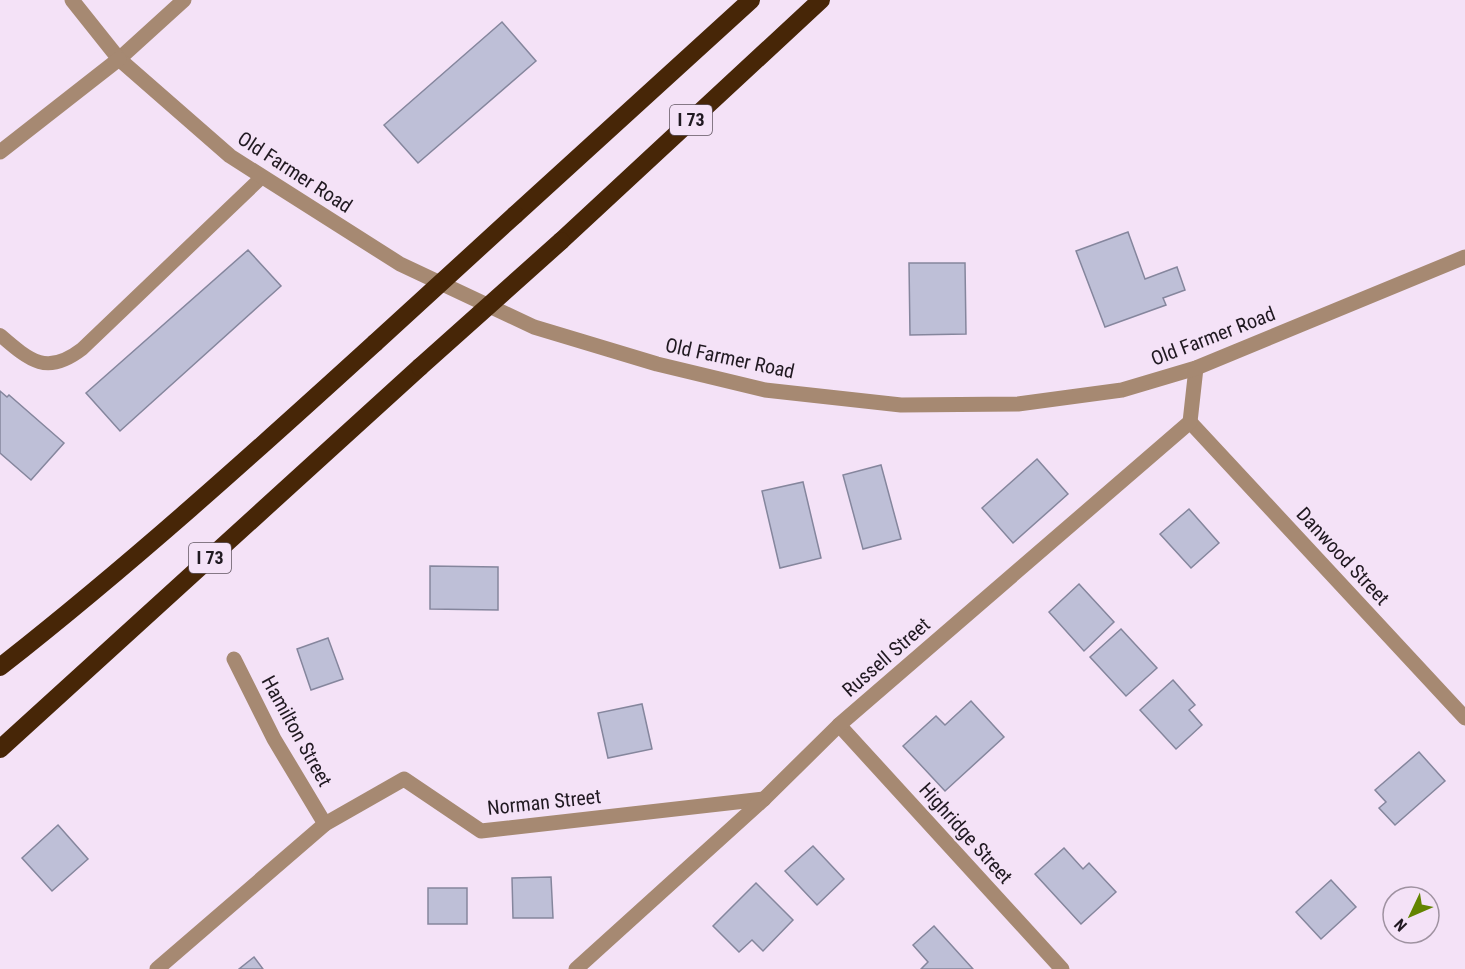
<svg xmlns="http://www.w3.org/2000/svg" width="1465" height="969" viewBox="0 0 1465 969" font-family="'Roboto Condensed',sans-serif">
	<rect width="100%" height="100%" fill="#f4e2f7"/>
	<!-- building -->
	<g fill="#bebfd7" stroke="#85869d" stroke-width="1.5">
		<path d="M 502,22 L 536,61 L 418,163 L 384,125 Z"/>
		<path d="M 1128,232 L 1145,279 L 1177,267 L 1185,290 L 1163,298 L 1166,305 L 1105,327 L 1076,251 Z"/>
		<path d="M 248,250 L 281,286 L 120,431 L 86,393 Z"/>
		<path d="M 909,263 L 965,263 L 966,334 L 910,335 Z"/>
		<path d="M 0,391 L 7,397 L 9,395 L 64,443 L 31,480 L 0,453 Z"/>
		<path d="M 1037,459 L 1068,494 L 1013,543 L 982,508 Z"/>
		<path d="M 881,465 L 901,539 L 863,549 L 843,475 Z"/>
		<path d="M 803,482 L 821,558 L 780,568 L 762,491 Z"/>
		<path d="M 1189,509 L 1219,543 L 1191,568 L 1160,534 Z"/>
		<path d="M 430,566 L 498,567 L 498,610 L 430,609 Z"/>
		<path d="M 1079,584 L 1114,622 L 1084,651 L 1049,612 Z"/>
		<path d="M 1121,629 L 1157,668 L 1126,696 L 1090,657 Z"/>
		<path d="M 328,638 L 343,679 L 311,690 L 297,649 Z"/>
		<path d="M 1173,680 L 1195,705 L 1189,710 L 1202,725 L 1176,749 L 1140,710 Z"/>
		<path d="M 971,701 L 1004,737 L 945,791 L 903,746 L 936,716 L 945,725 Z"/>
		<path d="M 642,704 L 652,749 L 608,758 L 598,713 Z"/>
		<path d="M 1419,752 L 1445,781 L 1395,825 L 1379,808 L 1386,802 L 1375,790 Z"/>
		<path d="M 58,825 L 88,859 L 52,891 L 22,858 Z"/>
		<path d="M 813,846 L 844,879 L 817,905 L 785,871 Z"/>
		<path d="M 1064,848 L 1083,869 L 1089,863 L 1116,892 L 1081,924 L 1035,874 Z"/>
		<path d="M 551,877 L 553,918 L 513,918 L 512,878 Z"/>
		<path d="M 1331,880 L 1356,907 L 1321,939 L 1296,912 Z"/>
		<path d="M 756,883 L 793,920 L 763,951 L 752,940 L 739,952 L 713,926 Z"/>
		<rect x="428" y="888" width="39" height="36"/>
		<path d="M 934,926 L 973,969 L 921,969 L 928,962 L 913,945 Z"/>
		<path d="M 254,957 L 263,969 L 239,969 Z"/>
	</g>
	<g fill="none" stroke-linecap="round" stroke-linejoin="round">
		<!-- service -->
		<path stroke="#a68972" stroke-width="14" d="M 0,335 C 30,361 47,376 82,349 L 262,177"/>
		<!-- minor -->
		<g stroke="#a68972" stroke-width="15">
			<path d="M 119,59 L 184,0"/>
			<path d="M 1190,422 L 1465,718"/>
			<path d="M 234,659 L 274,739 L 325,824"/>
			<path d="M 839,725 L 1062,969"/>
			<path d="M 157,969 L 325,824 L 404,779 L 481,831 L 764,799"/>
			<path d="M 576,969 L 764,799 L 839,725 L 1190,422 L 1196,368"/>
		</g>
		<!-- tertiary -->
		<g stroke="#a68972" stroke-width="15">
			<path d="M 72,0 L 119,59 L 230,156 L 400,264 L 534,327 L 657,364 L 765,390 L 901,405 L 1018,404 L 1122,390 L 1196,368 L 1465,257"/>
			<path d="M 0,152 L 119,59"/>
		</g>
		<!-- motorway -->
		<g stroke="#472607" stroke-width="18">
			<path d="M 515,215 L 751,0"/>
			<path d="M 561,241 L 821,0"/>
			<path d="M 0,667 C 130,565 253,454 375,343"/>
			<path d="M 0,749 L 420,367"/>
		</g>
		<!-- motorway-bridge -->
		<g stroke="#472607" stroke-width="18">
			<path d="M 375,343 L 515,215"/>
			<path d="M 420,367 L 561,241"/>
		</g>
	</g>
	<g text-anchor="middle" stroke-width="4.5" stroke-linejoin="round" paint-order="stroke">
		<!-- shield labels -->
		<g fill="#f4e2f7" stroke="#605561" stroke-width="1.5">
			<rect x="670" y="105" width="42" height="30" rx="4.5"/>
			<rect x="189" y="543" width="42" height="30" rx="4.5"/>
		</g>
		<g font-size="18" font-weight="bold" fill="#201921">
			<text x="691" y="126">I 73</text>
			<text x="210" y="564">I 73</text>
		</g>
		<!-- street labels -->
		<g font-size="20" fill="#201921" stroke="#f4e2f7">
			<text transform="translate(295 172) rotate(33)" y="7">Old Farmer Road</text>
			<text transform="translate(1213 336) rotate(-21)" y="7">Old Farmer Road</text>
			<text transform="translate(730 358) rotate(12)" y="7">Old Farmer Road</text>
			<text transform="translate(1343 556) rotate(47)" y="7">Danwood Street</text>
			<text transform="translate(886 657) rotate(-41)" y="7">Russell Street</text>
			<text transform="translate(297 731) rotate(61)" y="7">Hamilton Street</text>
			<text transform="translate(544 802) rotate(-6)" y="7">Norman Street</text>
			<text transform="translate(966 833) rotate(48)" y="7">Highridge Street</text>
		</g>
	</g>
	<!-- north arrow -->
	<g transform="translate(1411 915) rotate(226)"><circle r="28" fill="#f4e2f7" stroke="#9f92a1" stroke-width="1.5"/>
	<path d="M0-4.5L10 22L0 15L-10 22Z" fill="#638400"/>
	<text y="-9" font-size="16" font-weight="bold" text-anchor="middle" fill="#201921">N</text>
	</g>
</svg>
